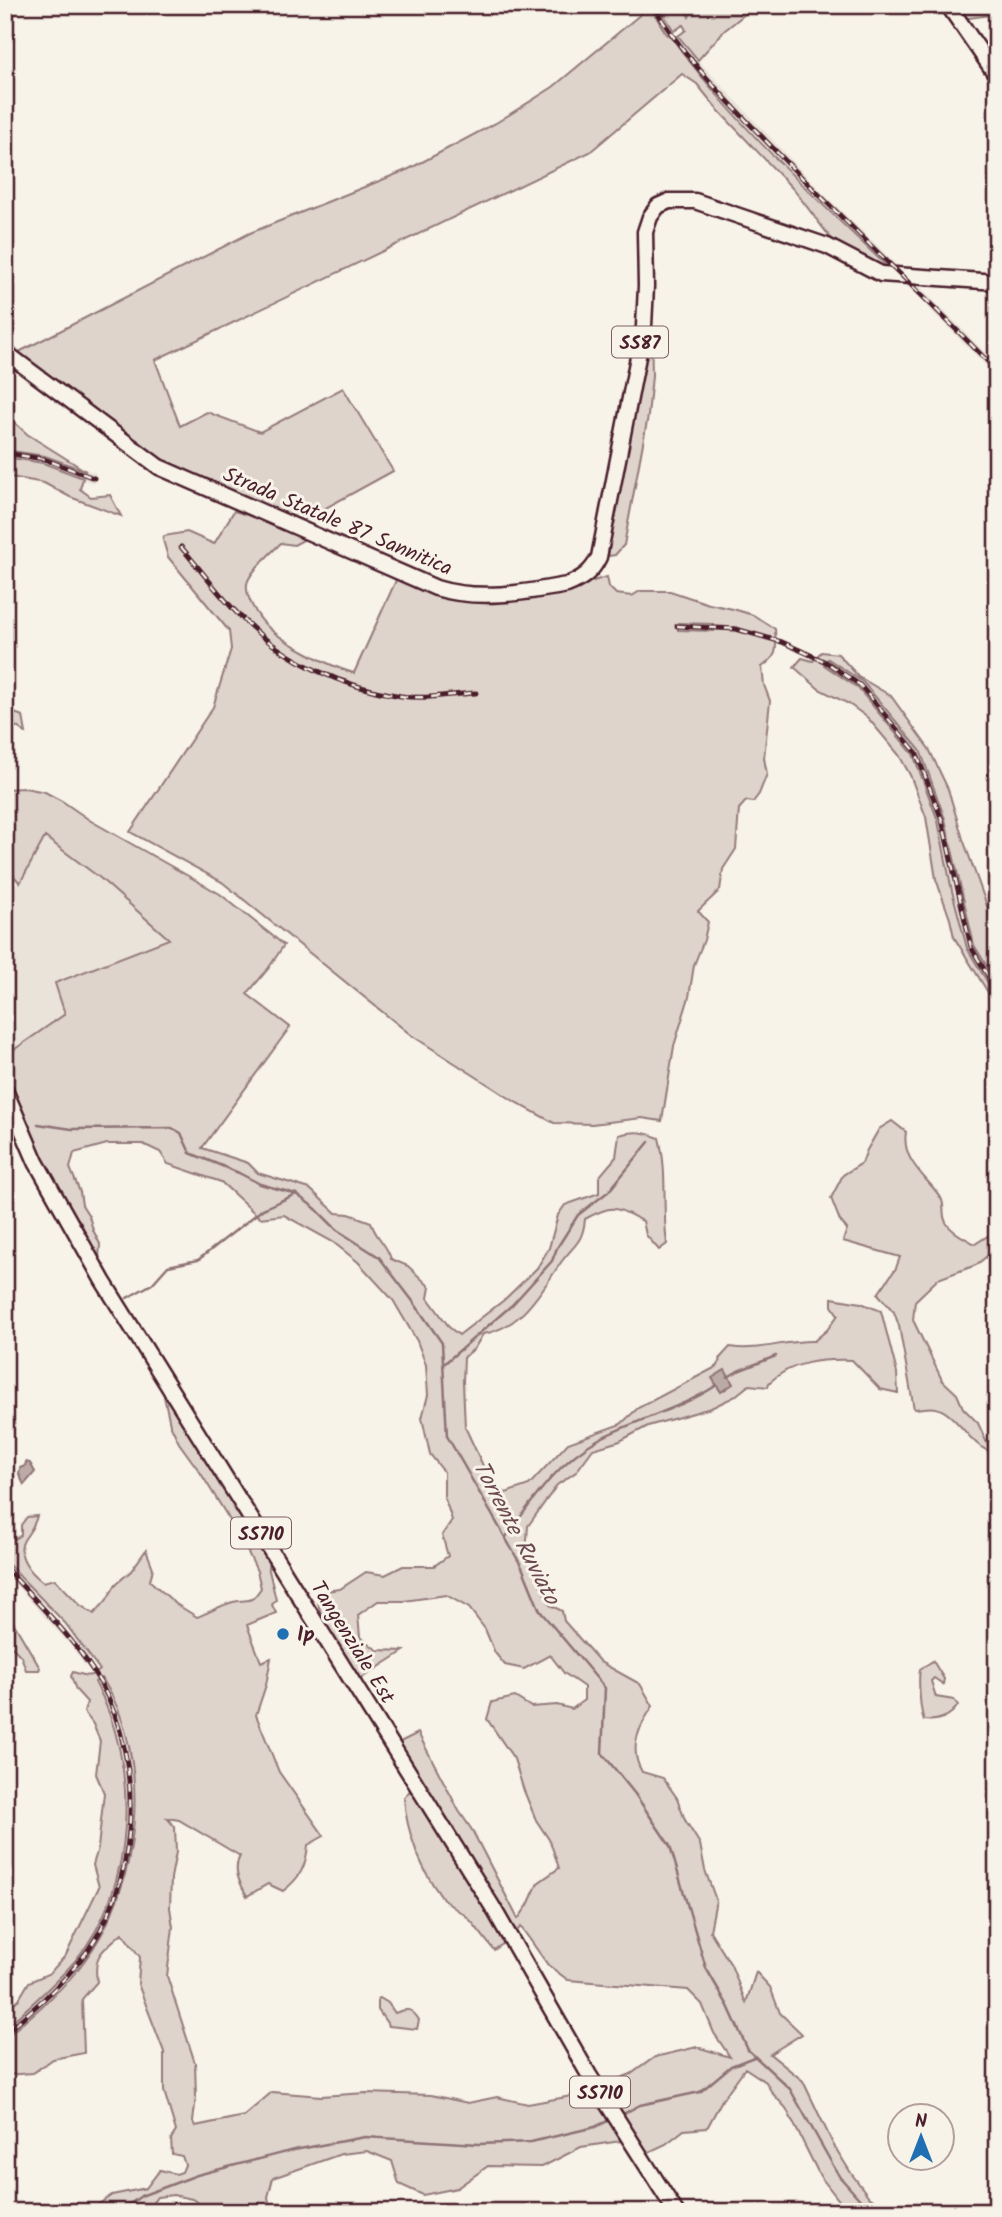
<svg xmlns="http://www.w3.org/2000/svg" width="1002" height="2217" viewBox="0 0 1002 2217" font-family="Kalam,sans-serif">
	<rect width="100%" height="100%" fill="#f7f3e8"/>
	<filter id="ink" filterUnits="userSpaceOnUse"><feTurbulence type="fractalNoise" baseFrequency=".0143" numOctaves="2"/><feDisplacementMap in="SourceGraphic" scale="14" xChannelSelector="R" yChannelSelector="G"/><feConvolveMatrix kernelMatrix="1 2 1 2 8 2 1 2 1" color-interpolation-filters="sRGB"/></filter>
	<g filter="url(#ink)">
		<!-- built -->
		<g fill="#eae3da">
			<path d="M 649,5 L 658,5 L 674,31 L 668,35 Z"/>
			<path d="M 698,60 L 817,187 L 905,273 L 893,272 L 811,193 L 707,83 L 692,65 Z"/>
			<path d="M 903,282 L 915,282 L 966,333 L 997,365 L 997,377 Z"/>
			<path d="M 5,450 L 45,456 L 96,473 L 92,483 L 43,463 L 5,457 Z"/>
			<path d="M 678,623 L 714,624 L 714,631 L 677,630 Z"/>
			<path d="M 828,659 L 863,682 L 920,750 L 945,819 L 974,945 L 997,983 L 997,998 L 967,948 L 913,754 L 824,665 Z"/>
			<path d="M 45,837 L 100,878 L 170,939 L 55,983 L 65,1014 L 5,1056 L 5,887 L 20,883 Z"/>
			<path d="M 5,1561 L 77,1641 L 92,1661 L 85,1666 L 71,1646 L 5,1573 Z"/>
			<path d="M 102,1678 L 122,1722 L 130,1756 L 135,1806 L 128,1863 L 109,1921 L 82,1964 L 34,2014 L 5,2038 L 5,2028 L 28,2008 L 76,1960 L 102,1918 L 120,1861 L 127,1806 L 123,1757 L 114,1725 L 95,1681 Z"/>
		</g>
		<!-- green -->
		<g fill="#ded4cc" stroke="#947a7c" stroke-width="2" fill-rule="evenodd">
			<path d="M 637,5 L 649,5 L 667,35 L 669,34 C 732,122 814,196 892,271 L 884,269 L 840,246 L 830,237 L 794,190 L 718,110 L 697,84 L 682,74 L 590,152 L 155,360 L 180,426 L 207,412 L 260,432 L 343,388 L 393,471 L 302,521 L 163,462 L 17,353 L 250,233 L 409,169 L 496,123 L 553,87 L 642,13 Z"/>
			<path d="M 658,5 C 671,5 683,3 689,17 L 696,5 L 756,5 L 724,31 L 698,60 L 678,36 L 686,30 L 683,25 L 674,31 Z"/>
			<path d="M 955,5 L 997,5 L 997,14 L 963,19 Z"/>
			<path d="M 651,320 L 652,376 L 648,416 L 624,545 L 615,555 L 608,556 L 624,458 Z"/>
			<path d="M 5,401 L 14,404 L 13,421 L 27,434 L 86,471 L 45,456 L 5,450 Z"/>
			<path d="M 5,457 L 43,463 L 83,478 L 80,489 L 91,497 L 110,495 L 121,516 L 70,497 L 44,483 L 5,476 Z"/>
			<path d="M 234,511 L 271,522 L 307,538 L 294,545 L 281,543 C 273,551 249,572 247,584 C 245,597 258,618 268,627 C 283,642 333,668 354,673 L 397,578 C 412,584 427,593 442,597 C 467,603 531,600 556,594 C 574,589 589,581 607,577 L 609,587 L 616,594 L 632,596 L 640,591 L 670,591 L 709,604 L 733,609 L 753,615 L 775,629 C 776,649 780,654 762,667 L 764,685 L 770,701 L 764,758 L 767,774 L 759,794 L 753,802 L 746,801 L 739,809 L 736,849 L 723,869 L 720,890 L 698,911 L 708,922 L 704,940 L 694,965 L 689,997 L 674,1046 L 662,1121 L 642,1118 L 592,1124 L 554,1123 L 517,1103 L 411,1035 L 222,882 L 130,832 L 213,707 L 231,649 L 229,631 L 168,557 L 163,540 L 164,536 L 187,532 L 214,544 ZM 678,623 L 714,624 L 714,631 L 678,630 Z"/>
			<path d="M 821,652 L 838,654 L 859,677 L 891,696 L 929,749 L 948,789 L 963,839 L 997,934 L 997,983 L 974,945 L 945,819 L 920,750 L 863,682 L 828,659 L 824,665 L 858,688 L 913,754 L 938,821 L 952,891 L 967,948 L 997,998 L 997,1007 L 954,937 L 950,919 L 936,879 L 926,817 L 910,775 L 899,755 L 868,718 L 849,704 L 819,689 L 794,667 L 802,658 L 813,661 Z"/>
			<path d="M 5,710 L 23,716 L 26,733 L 5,719 Z"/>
			<path d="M 25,788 L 45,792 L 62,801 L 91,821 L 220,894 L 284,945 L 268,969 L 247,994 L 290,1027 L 202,1148 L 248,1163 L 258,1173 L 310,1189 L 336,1213 L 349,1214 L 371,1222 C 375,1238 386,1242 391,1259 L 408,1266 L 430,1287 L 428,1298 L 450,1328 L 459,1335 L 504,1300 L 537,1268 L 549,1248 L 558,1215 L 565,1205 L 599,1193 L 599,1177 L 616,1157 L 619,1135 C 634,1130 645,1132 659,1138 C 668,1172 662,1209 667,1244 L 659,1250 L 646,1235 L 643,1221 C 614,1207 614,1203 585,1219 C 583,1242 575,1244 562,1261 C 541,1291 522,1328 483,1334 L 474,1349 L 464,1357 L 463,1382 L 465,1427 L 491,1483 L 506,1493 L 529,1485 L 568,1443 L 621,1424 L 638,1408 L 718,1366 L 720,1358 L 730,1347 C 759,1352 785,1340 814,1341 L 827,1330 L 838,1315 L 832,1306 L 832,1298 L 861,1303 L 881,1311 L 897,1373 L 898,1393 L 880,1389 L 852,1360 C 823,1359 791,1361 769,1383 L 768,1387 L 749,1385 L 734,1397 L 711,1408 L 648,1426 L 620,1441 L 593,1449 L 576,1472 L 557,1485 L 528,1526 L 526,1553 L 550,1605 L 562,1611 L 564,1621 L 600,1662 L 640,1684 L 653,1706 C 639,1727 628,1748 642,1772 L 663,1778 L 677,1798 L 685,1820 L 700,1844 L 705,1870 L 716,1900 L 710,1931 L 731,1965 L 746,2003 L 756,1972 L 770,1987 L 780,2013 L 802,2034 L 770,2054 L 803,2081 L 833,2144 L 851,2173 L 869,2197 L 891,2212 L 848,2212 L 820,2176 L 786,2108 L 772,2093 L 766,2082 L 745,2068 L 722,2100 L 707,2128 L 684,2130 L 666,2144 L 649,2152 L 621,2141 L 581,2147 L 542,2167 L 488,2166 L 457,2188 L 423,2195 L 399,2184 L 392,2161 L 367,2151 L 341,2154 L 273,2178 L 268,2197 L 271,2212 L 213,2212 L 192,2199 L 173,2195 L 157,2197 L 146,2212 L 81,2212 L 93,2208 L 112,2195 L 146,2188 L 160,2170 L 176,2174 L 182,2172 L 185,2165 L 182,2156 L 172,2154 L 171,2139 L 176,2131 L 164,2091 L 164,2052 L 138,1984 L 140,1957 L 122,1933 C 102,1951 93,1954 97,1982 L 82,1999 L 84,2053 L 53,2059 L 33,2073 L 5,2075 L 5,2038 C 32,2015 61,1992 82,1964 C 141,1890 154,1759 102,1678 L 95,1682 C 140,1764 137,1887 75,1961 C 54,1985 29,2007 5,2028 L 5,2010 L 19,1999 L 29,1982 L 50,1973 L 66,1955 L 99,1887 L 93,1865 L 98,1848 L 104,1793 L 96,1774 L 100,1741 L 93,1724 L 84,1712 L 87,1702 L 76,1690 L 71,1676 L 73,1672 C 85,1675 89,1679 100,1670 L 65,1623 L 5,1561 L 5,1531 L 15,1539 L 21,1535 L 21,1525 L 27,1517 L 37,1516 C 34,1527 30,1531 24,1540 C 15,1555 31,1573 43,1582 L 55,1579 L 80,1605 L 94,1614 L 106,1601 L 116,1584 L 131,1571 L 146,1550 L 153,1568 L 150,1581 L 176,1604 L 197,1617 C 208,1613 221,1605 233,1602 C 250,1598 249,1606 261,1588 L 257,1571 L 241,1538 L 200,1472 L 179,1443 L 170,1424 L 162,1387 L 269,1562 L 268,1566 L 276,1600 L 272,1605 L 276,1613 L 247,1625 L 261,1662 L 271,1658 L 266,1685 L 256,1715 L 279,1772 L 324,1836 L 308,1845 C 306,1867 300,1878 283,1891 L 268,1884 L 247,1896 C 240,1883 232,1870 240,1856 L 179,1820 L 167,1818 L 175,1827 L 176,1852 L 171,1878 L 170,1908 L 173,1927 L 167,1976 L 195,2063 L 196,2097 L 193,2122 L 195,2126 L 244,2116 L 272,2092 L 321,2096 L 366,2093 L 431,2095 L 468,2103 L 497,2097 L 528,2104 L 577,2095 L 631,2074 L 655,2057 L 697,2047 L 730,2057 L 714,2033 L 702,2004 L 688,1990 L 568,1980 L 548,1965 L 521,1927 L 514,1933 L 398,1743 L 418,1733 L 459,1811 L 472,1830 L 518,1919 L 528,1905 L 538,1883 L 559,1868 L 550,1841 L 536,1820 L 524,1791 L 514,1759 L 487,1719 L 492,1702 L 515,1697 L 531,1707 L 557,1705 L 572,1709 L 584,1700 L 584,1687 L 564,1673 L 550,1655 L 524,1669 L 505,1665 L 495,1653 L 485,1629 L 469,1608 L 446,1595 L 404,1601 L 378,1601 L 358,1615 L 360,1637 L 377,1650 L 404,1651 L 360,1679 C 344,1653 317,1623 317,1592 L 340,1589 L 366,1572 L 385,1575 L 403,1566 L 434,1566 L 448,1556 L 442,1535 L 452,1520 L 444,1496 L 444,1472 L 430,1454 L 422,1418 L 428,1395 L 426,1365 L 417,1341 L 393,1300 L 358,1262 L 333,1242 L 284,1215 L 260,1218 L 221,1182 L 168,1164 L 160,1152 L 143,1144 L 107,1144 L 74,1153 L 70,1168 L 80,1192 L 82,1205 L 89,1216 L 93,1230 L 100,1244 L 99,1260 L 80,1221 L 73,1214 L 57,1188 L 42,1157 L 5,1070 L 5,1056 L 65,1014 L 55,983 L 169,939 L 100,878 L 45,837 L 20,883 L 5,866 L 5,789 Z"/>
			<path d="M 892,1121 L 906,1132 C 901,1161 927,1177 941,1198 C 945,1205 942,1213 945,1220 C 949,1231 965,1238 975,1244 L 997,1230 L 997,1248 L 976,1265 L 938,1279 L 915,1301 L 913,1320 L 942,1380 L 957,1394 L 963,1408 L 978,1423 L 991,1452 C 969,1445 957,1413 936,1408 C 930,1406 920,1409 914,1409 L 899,1326 L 894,1312 L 878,1294 L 896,1268 L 900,1257 L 843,1241 L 847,1229 L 840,1221 L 831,1198 L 843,1175 L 862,1163 L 867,1150 L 879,1129 Z"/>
			<path d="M 5,1615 L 13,1622 L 40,1668 L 39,1670 L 26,1670 L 21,1656 L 5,1640 Z"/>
			<path d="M 933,1661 L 944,1679 L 943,1684 L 934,1678 L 931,1681 L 936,1697 L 954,1700 L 958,1705 C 951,1717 937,1722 924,1720 C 920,1711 918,1680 920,1669 Z"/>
			<path d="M 412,1788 L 507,1941 L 494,1950 C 484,1939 476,1925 466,1916 C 457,1909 447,1905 440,1895 C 421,1869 406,1831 404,1798 Z"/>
			<path d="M 380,1998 L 388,2003 L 395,2013 C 407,2008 412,2008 419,2020 L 417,2029 L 389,2026 L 378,2010 L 378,1999 Z"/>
		</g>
		<!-- water -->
		<g fill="#bcaaa7" stroke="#8e7275" stroke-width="2">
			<path d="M 725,1370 L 733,1384 L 721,1392 L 712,1378 Z"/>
			<path d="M 26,1462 L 30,1463 L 35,1472 L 24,1485 L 19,1474 L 20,1468 L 25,1466 Z"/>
		</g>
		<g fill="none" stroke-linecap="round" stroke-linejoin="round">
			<!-- stream -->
			<g stroke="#8e7275" stroke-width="2.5">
				<path d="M 38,1124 L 72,1129 L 172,1128 L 181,1133 L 190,1153 L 239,1173 L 260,1184 L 296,1194 L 315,1208 L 337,1230 L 379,1257 L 412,1300 L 442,1343 L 447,1436 L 522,1567 L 540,1611 L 605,1688 L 602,1753 L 635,1794 L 670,1846 L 706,1968 L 728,2006 L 748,2050 L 790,2089 L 839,2176 L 871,2212"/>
				<path d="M 127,1298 L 152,1284 L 168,1266 L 198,1260 L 263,1209 L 296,1194"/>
				<path d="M 445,1363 L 512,1305 L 552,1261 L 557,1248 L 578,1215 L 609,1191 L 649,1142"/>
				<path d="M 728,1377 L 738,1371 L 776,1356"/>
				<path d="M 506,1537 C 532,1501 558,1461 599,1439 C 637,1419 681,1409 717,1385"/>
				<path d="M 621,2115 L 640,2105 L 700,2092 L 731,2066 L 754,2057"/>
				<path d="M 110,2212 L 130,2204 L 141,2196 L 197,2175 L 294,2150 L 365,2137 L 479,2144 L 531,2142 L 595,2127 L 612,2119"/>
			</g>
			<!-- major casing -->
			<g stroke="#4a1f2b" stroke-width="19">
				<g id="major">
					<path d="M 948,5 L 997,76"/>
					<path d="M 5,352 L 159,467 L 436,588 C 478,601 524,593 567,585 C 582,579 592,572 599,557 L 644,326 L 646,286 L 645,232 L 650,217 L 658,206 L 669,201 L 695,201 L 827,246 L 881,274 L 997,282"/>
					<path d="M 5,1090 L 36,1162 L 103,1281 L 492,1906 L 589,2075 L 676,2212"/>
				</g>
			</g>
			<!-- major -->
			<use href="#major" stroke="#f7f3e8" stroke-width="14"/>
			<!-- rail casing -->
			<g stroke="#4a1f2b" stroke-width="5">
				<g id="rail">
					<path d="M 653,5 C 682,56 726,99 766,141 C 841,219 922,293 997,371"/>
					<path d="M 5,453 L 44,459 L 94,478"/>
					<path d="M 181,547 C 202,571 221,598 244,620 C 286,662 343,687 401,696 C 424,700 452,694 476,693"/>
					<path d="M 677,626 L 736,629 L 782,642 L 826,662 L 860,685 L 916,752 L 942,820 L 971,947 L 997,991"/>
					<path d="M 5,1567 C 38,1604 75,1639 100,1682 C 146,1764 140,1890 78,1963 C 57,1989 31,2011 5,2033"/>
				</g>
			</g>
			<!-- rail -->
			<use href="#rail" stroke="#f7f3e8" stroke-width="2.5" stroke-dasharray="8" stroke-linecap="butt"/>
		</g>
	</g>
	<!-- markers -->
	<circle fill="#1f6fb2" stroke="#f7f3e8" stroke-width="2.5" cx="283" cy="1634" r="7"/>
	<g text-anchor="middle" stroke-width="6" stroke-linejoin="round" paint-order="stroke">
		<!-- shield labels -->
		<g fill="#f7f3e8" stroke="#7e5f64" stroke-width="2">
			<rect x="612" y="326.5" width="56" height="31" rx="5"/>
			<rect x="231" y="1517.5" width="60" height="31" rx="5"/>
			<rect x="570" y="2076.5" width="60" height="31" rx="5"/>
		</g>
		<g font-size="19" font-weight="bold" fill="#4a1f2b">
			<text x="640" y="349">SS87</text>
			<text x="261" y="1540">SS710</text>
			<text x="600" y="2099">SS710</text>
		</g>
		<!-- street labels -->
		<g font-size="21" fill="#4a1f2b" stroke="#f7f3e8">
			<text transform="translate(338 521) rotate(23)" y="7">Strada Statale 87 Sannitica</text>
			<text transform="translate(353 1642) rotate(58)" y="7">Tangenziale Est</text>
		</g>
		<!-- poi labels -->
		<g font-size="21" font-weight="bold" fill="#4a1f2b" stroke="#f7f3e8" text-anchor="start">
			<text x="297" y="1641">Ip</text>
		</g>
		<!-- water labels -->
		<g font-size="23" font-style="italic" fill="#6c4950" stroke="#f7f3e8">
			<text transform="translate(517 1532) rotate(62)" y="8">Torrente Ruviato</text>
		</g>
	</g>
	<!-- margin -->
	<rect width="1002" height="2217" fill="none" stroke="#f7f3e8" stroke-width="28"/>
	<rect x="14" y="14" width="974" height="2189" fill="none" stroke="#4a1f2b" stroke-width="2.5" filter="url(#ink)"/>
	<!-- north arrow -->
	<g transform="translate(921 2137)"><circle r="33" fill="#f7f3e8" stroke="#b29e9c" stroke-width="2"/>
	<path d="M0-5L12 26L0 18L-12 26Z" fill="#1f6fb2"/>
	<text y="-10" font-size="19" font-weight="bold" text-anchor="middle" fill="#4a1f2b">N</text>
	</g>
</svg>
